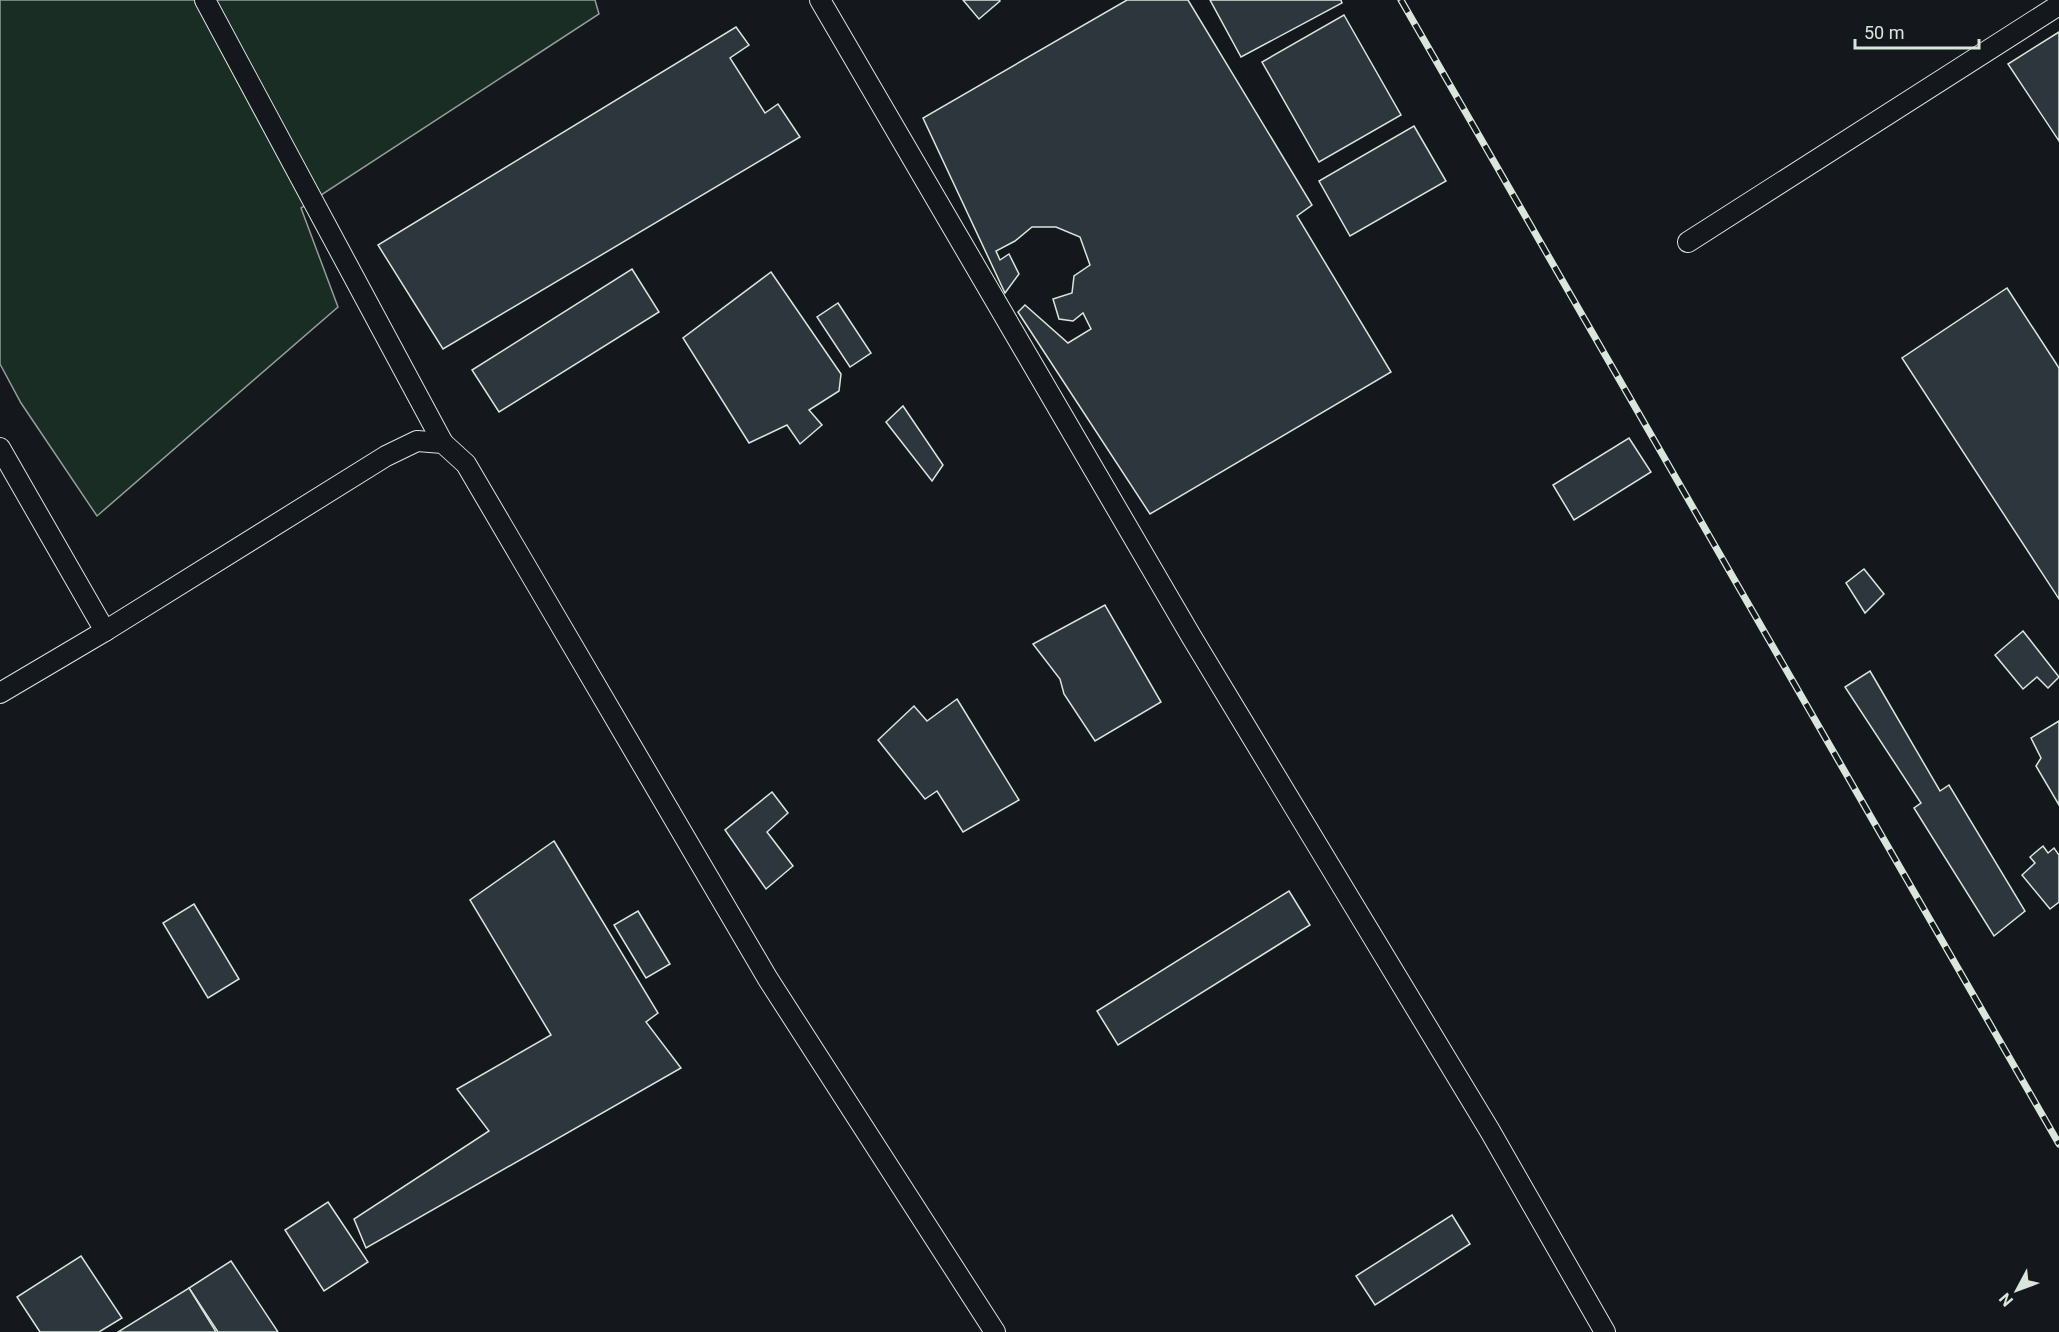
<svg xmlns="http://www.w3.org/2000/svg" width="2059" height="1332" viewBox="0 0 2059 1332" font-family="Roboto,sans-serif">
	<rect width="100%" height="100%" fill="#14181c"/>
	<!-- green -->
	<path fill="#1a2d24" stroke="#939e99" stroke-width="1.5" d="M 0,0 L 595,0 L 599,14 L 301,208 L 338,307 L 97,516 L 21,403 L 0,364 Z"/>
	<!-- building -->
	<g fill="#2c363c" stroke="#d8e6dc" stroke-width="1.5">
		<path d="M 963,0 L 999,0 L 1000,1 L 979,19 Z"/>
		<path d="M 1127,0 L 1188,0 L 1312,205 L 1297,216 L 1391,372 L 1150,514 L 1018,312 L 1025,305 L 1068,343 L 1091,329 L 1083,313 L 1073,321 L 1059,319 L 1053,299 L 1072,293 L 1074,276 L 1090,265 L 1080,237 L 1056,227 L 1032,227 L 1015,241 L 996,251 L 1000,260 L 1009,254 L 1019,274 L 1005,293 L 923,118 Z"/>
		<path d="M 1210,0 L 1341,0 L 1342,3 L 1241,57 Z"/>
		<path d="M 1344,15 L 1401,115 L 1319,162 L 1262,62 Z"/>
		<path d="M 736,27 L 749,45 L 730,58 L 765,113 L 778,104 L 800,137 L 443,349 L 378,245 Z"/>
		<path d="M 2059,32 L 2059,141 L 2008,64 Z"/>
		<path d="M 1414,126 L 1446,181 L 1350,236 L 1319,181 Z"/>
		<path d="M 632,269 L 659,312 L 499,412 L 472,370 Z"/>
		<path d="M 771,272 L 841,374 L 839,391 L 809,410 L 822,425 L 800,444 L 787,425 L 749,443 L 683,338 Z"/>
		<path d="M 2007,288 L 2059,368 L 2059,599 L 1902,358 Z"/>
		<path d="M 838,303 L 871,353 L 850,367 L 817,317 Z"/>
		<path d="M 903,406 L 943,465 L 932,481 L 886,422 Z"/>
		<path d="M 1629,438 L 1651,472 L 1574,520 L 1553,485 Z"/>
		<path d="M 1864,569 L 1884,594 L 1865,613 L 1846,583 Z"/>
		<path d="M 1105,605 L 1161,702 L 1095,741 L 1064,694 L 1060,679 L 1033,644 Z"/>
		<path d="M 2023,631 L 2059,677 L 2048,688 L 2037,677 L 2023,689 L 1995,655 Z"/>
		<path d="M 1870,671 L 1940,791 L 1949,785 L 2025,911 L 1994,936 L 1914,808 L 1921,803 L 1845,687 Z"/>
		<path d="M 957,699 L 1019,800 L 963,832 L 937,791 L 925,799 L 878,740 L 914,706 L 927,721 Z"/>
		<path d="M 2059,721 L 2059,805 L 2036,766 L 2041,758 L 2031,738 Z"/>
		<path d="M 772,792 L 788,813 L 767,832 L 793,866 L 766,889 L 725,830 Z"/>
		<path d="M 554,841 L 658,1013 L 646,1022 L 681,1068 L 366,1248 L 354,1219 L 489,1131 L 457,1089 L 551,1035 L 470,900 Z"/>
		<path d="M 2043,846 L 2048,853 L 2054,848 L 2059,855 L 2059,902 L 2050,909 L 2022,875 L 2035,863 L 2030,857 Z"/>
		<path d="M 1289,891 L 1310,925 L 1118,1045 L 1097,1011 Z"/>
		<path d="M 194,904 L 239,979 L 208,998 L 163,923 Z"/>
		<path d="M 638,911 L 670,964 L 646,978 L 614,925 Z"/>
		<path d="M 328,1202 L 368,1262 L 324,1291 L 285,1230 Z"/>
		<path d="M 1452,1215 L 1470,1244 L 1375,1305 L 1356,1276 Z"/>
		<path d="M 81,1256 L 122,1318 L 99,1332 L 40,1332 L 17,1297 Z"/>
		<path d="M 231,1261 L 278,1332 L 218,1332 L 189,1288 Z"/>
		<path d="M 189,1288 L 216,1332 L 118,1332 Z"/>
	</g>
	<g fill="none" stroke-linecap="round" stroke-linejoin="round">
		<!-- minor casing -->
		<g stroke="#d8e6dc" stroke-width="22">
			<g id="minor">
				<path d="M 205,0 L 443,443"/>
				<path d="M 820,0 L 1191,636 L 1490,1131 L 1605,1332"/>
				<path d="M 1688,242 L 2059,5"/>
				<path d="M 0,448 L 105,631"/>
				<path d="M 0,693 L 105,631 L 386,456 L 417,441 L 443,443 L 466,464 L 768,979 L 995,1332"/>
			</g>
		</g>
		<!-- minor -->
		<use href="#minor" stroke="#14181c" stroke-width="20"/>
		<!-- rail casing -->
		<g stroke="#d8e6dc" stroke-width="7">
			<path id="rail" d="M 1401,0 L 2059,1144"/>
		</g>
		<!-- rail -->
		<use href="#rail" stroke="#14181c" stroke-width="4.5" stroke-dasharray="14" stroke-linecap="butt"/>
	</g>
	<!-- north arrow -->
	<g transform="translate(2017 1290) rotate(229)" stroke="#14181c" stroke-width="4.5" paint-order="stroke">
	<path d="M0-4.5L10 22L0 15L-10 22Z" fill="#d8e6dc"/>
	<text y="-9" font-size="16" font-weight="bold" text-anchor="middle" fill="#d8e6dc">N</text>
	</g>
	<!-- scale -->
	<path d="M1855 39v9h124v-9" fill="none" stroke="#d8e6dc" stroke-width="3"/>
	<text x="1864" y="39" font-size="18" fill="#d8e6dc" stroke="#14181c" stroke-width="4.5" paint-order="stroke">50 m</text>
</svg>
